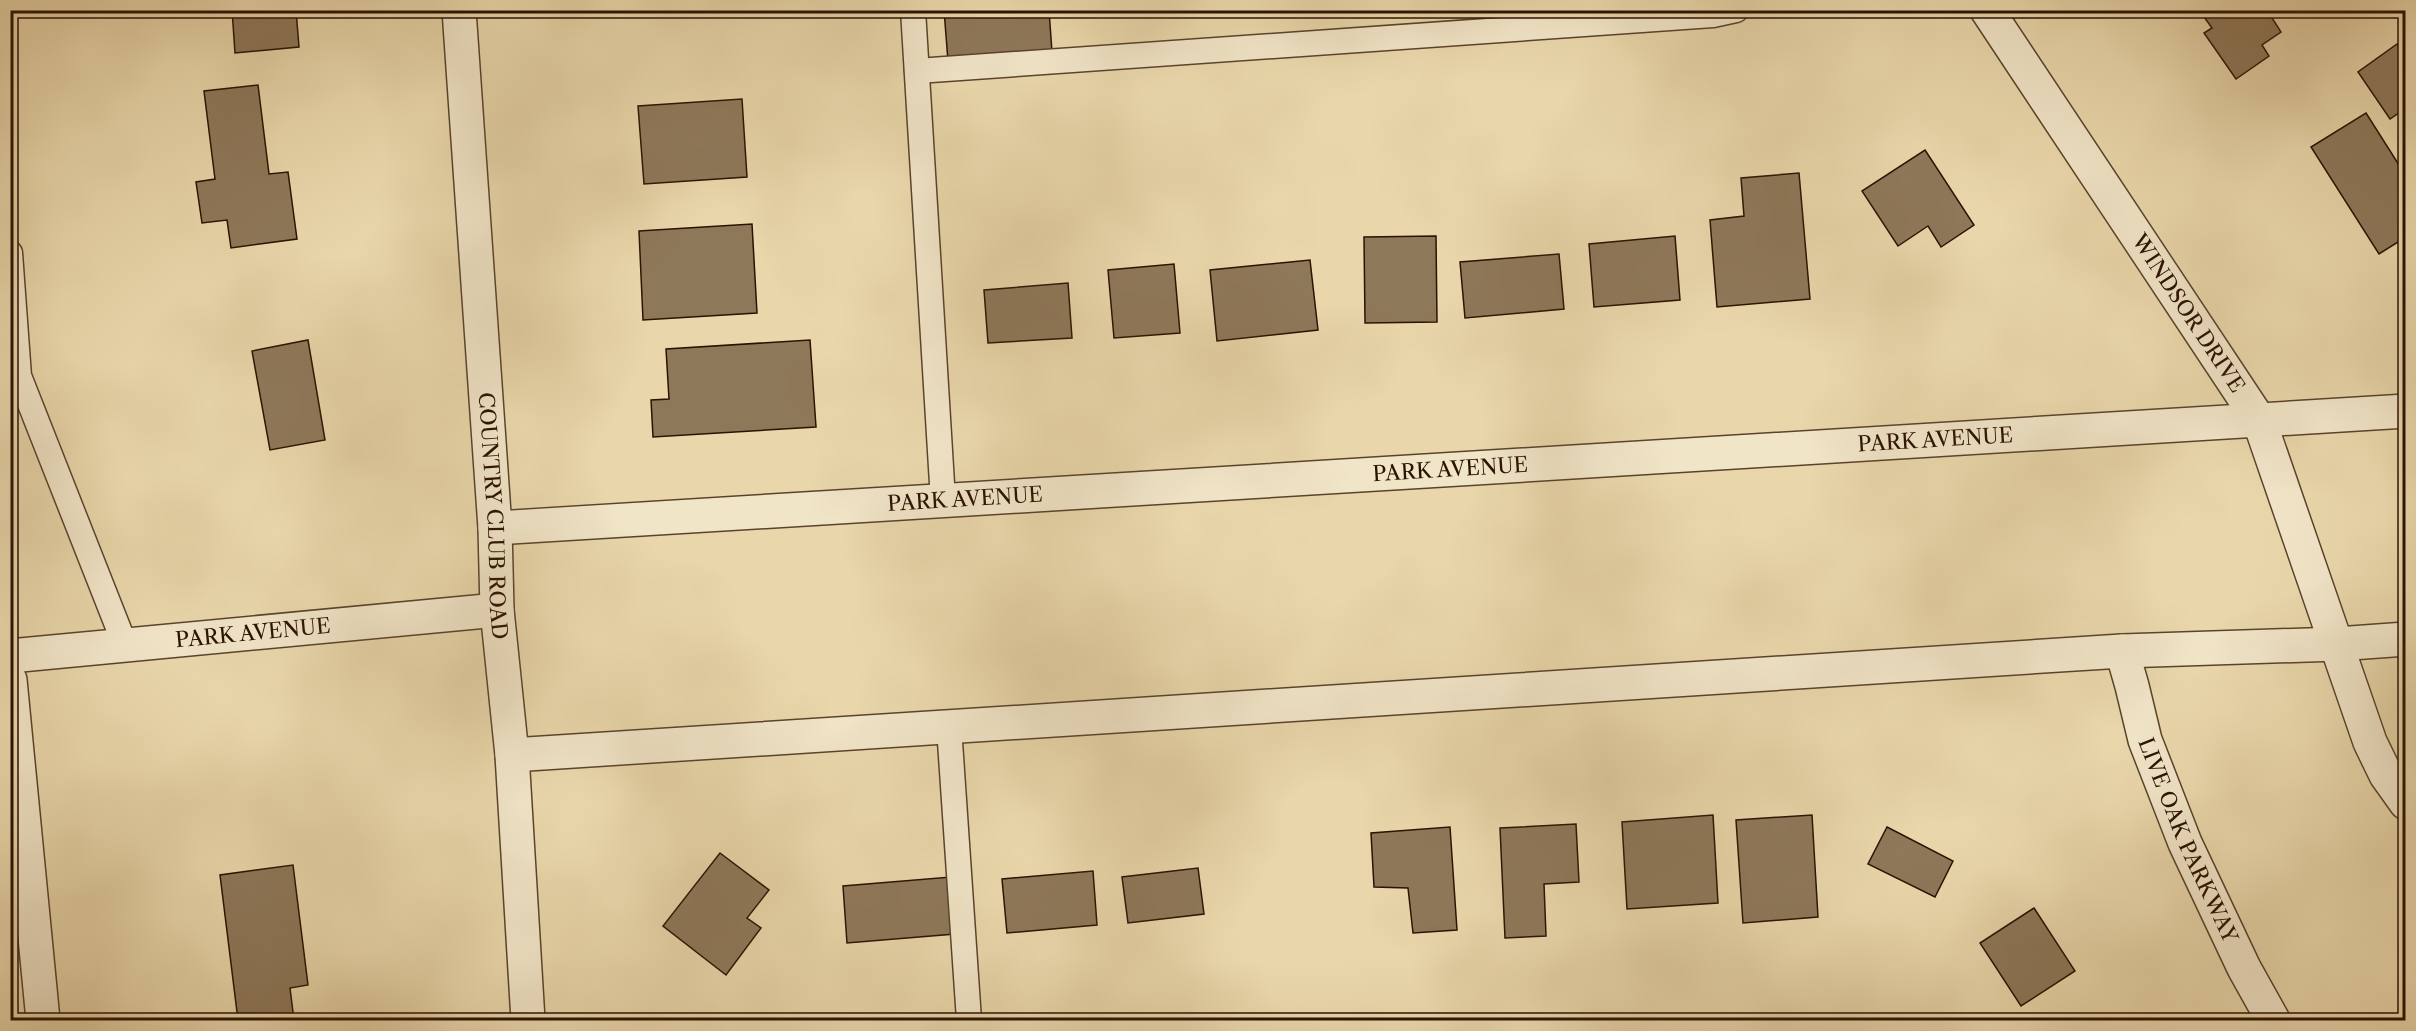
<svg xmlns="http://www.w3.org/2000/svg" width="2416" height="1031" viewBox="0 0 2416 1031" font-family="'Libre Caslon Text',serif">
	<rect width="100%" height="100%" fill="#e9d7ab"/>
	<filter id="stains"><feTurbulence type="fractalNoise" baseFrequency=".00333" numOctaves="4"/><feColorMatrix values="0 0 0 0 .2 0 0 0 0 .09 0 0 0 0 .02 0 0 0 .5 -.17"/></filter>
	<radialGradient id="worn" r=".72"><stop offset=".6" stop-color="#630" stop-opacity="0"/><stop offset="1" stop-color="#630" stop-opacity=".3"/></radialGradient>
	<!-- building -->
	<g fill="#8e785a" stroke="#2b1202" stroke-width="1.5">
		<path d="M 232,10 L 296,10 L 299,47 L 235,53 Z"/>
		<path d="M 944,10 L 1049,10 L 1052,52 L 948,61 Z"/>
		<path d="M 2199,10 L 2267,10 L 2281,32 L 2262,45 L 2269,56 L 2236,79 L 2204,33 L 2212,28 Z"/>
		<path d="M 2397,44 L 2406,56 L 2406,108 L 2390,119 L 2358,72 Z"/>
		<path d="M 258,85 L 269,174 L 288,172 L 297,239 L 231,248 L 227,220 L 202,223 L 196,182 L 215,179 L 204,91 Z"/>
		<path d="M 742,99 L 747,177 L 644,184 L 638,106 Z"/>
		<path d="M 2366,113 L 2406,176 L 2406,237 L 2379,254 L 2311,147 Z"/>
		<path d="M 1925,150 L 1974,225 L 1941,247 L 1928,226 L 1898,246 L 1862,191 Z"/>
		<path d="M 1799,173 L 1810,299 L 1717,307 L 1710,220 L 1744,216 L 1741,178 Z"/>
		<path d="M 752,224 L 757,313 L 643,320 L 639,231 Z"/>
		<path d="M 1436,236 L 1437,322 L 1365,323 L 1364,237 Z"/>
		<path d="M 1675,236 L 1680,300 L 1594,307 L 1589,244 Z"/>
		<path d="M 1559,254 L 1564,309 L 1465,318 L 1460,262 Z"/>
		<path d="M 1310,260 L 1318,330 L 1217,341 L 1210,270 Z"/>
		<path d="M 1174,264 L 1180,333 L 1114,338 L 1108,270 Z"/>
		<path d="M 1068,283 L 1072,338 L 988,343 L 984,290 Z"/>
		<path d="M 308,340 L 325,440 L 270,450 L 252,351 Z"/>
		<path d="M 810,340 L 816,427 L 653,437 L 651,400 L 669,399 L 666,349 Z"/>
		<path d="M 1713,815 L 1718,903 L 1627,909 L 1622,822 Z"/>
		<path d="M 1812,815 L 1818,917 L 1743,923 L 1736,820 Z"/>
		<path d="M 1576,824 L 1579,882 L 1544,884 L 1546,936 L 1505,938 L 1500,828 Z"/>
		<path d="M 1450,827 L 1457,930 L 1413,933 L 1408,888 L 1374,887 L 1371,833 Z"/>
		<path d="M 1887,827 L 1953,861 L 1935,897 L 1868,864 Z"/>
		<path d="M 720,853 L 769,890 L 747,918 L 761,928 L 726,975 L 663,926 Z"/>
		<path d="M 293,865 L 308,985 L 290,988 L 294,1020 L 238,1020 L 220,875 Z"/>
		<path d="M 1198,868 L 1204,914 L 1128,923 L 1122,877 Z"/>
		<path d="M 1093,871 L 1097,925 L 1007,933 L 1002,879 Z"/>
		<path d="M 951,877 L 955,934 L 847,943 L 843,886 Z"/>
		<path d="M 2034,908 L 2075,971 L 2021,1006 L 1980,943 Z"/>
	</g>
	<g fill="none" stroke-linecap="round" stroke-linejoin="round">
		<!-- service casing -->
		<g stroke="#5a432c" stroke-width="27">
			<g id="service">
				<path d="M 913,10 L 943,500"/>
				<path d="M 917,71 L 1713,15 L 1736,10"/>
				<path d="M 10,253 L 19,376 L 125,645"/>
				<path d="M 949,727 L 969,1020"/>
			</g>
		</g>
		<!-- minor casing -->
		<g stroke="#5a432c" stroke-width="36">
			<g id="minor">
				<path id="s1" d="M 459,10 L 495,528 L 497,610 L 512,755 L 528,1020"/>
				<path id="s2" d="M 1987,10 L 2259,420 L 2370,742 L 2386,775 L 2406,803"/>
				<path id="s3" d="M 495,528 L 2406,411"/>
				<path id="s4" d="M 2122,651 L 2132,686 L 2145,740 L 2185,843 L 2244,968 L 2273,1020"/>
				<path id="s5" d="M 10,656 L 497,610"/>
				<path d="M 10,680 L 43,1020"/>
				<path d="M 512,755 L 2122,651 L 2337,644 L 2406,639"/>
			</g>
		</g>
		<!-- service -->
		<use href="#service" stroke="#f1e5c8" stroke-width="24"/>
		<!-- minor -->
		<use href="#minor" stroke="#f1e5c8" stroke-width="33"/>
	</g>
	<g text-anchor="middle" stroke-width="4.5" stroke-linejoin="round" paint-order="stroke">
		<!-- street labels -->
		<g font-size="21" fill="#2b1202" stroke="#f1e5c8">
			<text dy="7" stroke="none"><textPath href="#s2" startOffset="364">WINDSOR DRIVE</textPath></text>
			<text dy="7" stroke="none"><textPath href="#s3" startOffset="1443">PARK AVENUE</textPath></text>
			<text dy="7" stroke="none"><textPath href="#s3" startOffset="957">PARK AVENUE</textPath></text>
			<text dy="7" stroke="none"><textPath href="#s3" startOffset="471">PARK AVENUE</textPath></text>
			<text dy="7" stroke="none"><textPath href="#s1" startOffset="507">COUNTRY CLUB ROAD</textPath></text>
			<text dy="7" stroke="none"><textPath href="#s5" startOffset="244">PARK AVENUE</textPath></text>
			<text dy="7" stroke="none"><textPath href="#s4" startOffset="201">LIVE OAK PARKWAY</textPath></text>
		</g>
	</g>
	<!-- margin -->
	<rect width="2416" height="1031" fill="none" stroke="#e9d7ab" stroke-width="36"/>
	<rect x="12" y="12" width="2392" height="1007" fill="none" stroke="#2b1202" stroke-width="3"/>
	<rect x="18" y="18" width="2380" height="995" fill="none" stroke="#2b1202" stroke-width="1.5"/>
	<rect width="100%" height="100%" filter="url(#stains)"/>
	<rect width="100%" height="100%" fill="url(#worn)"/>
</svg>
